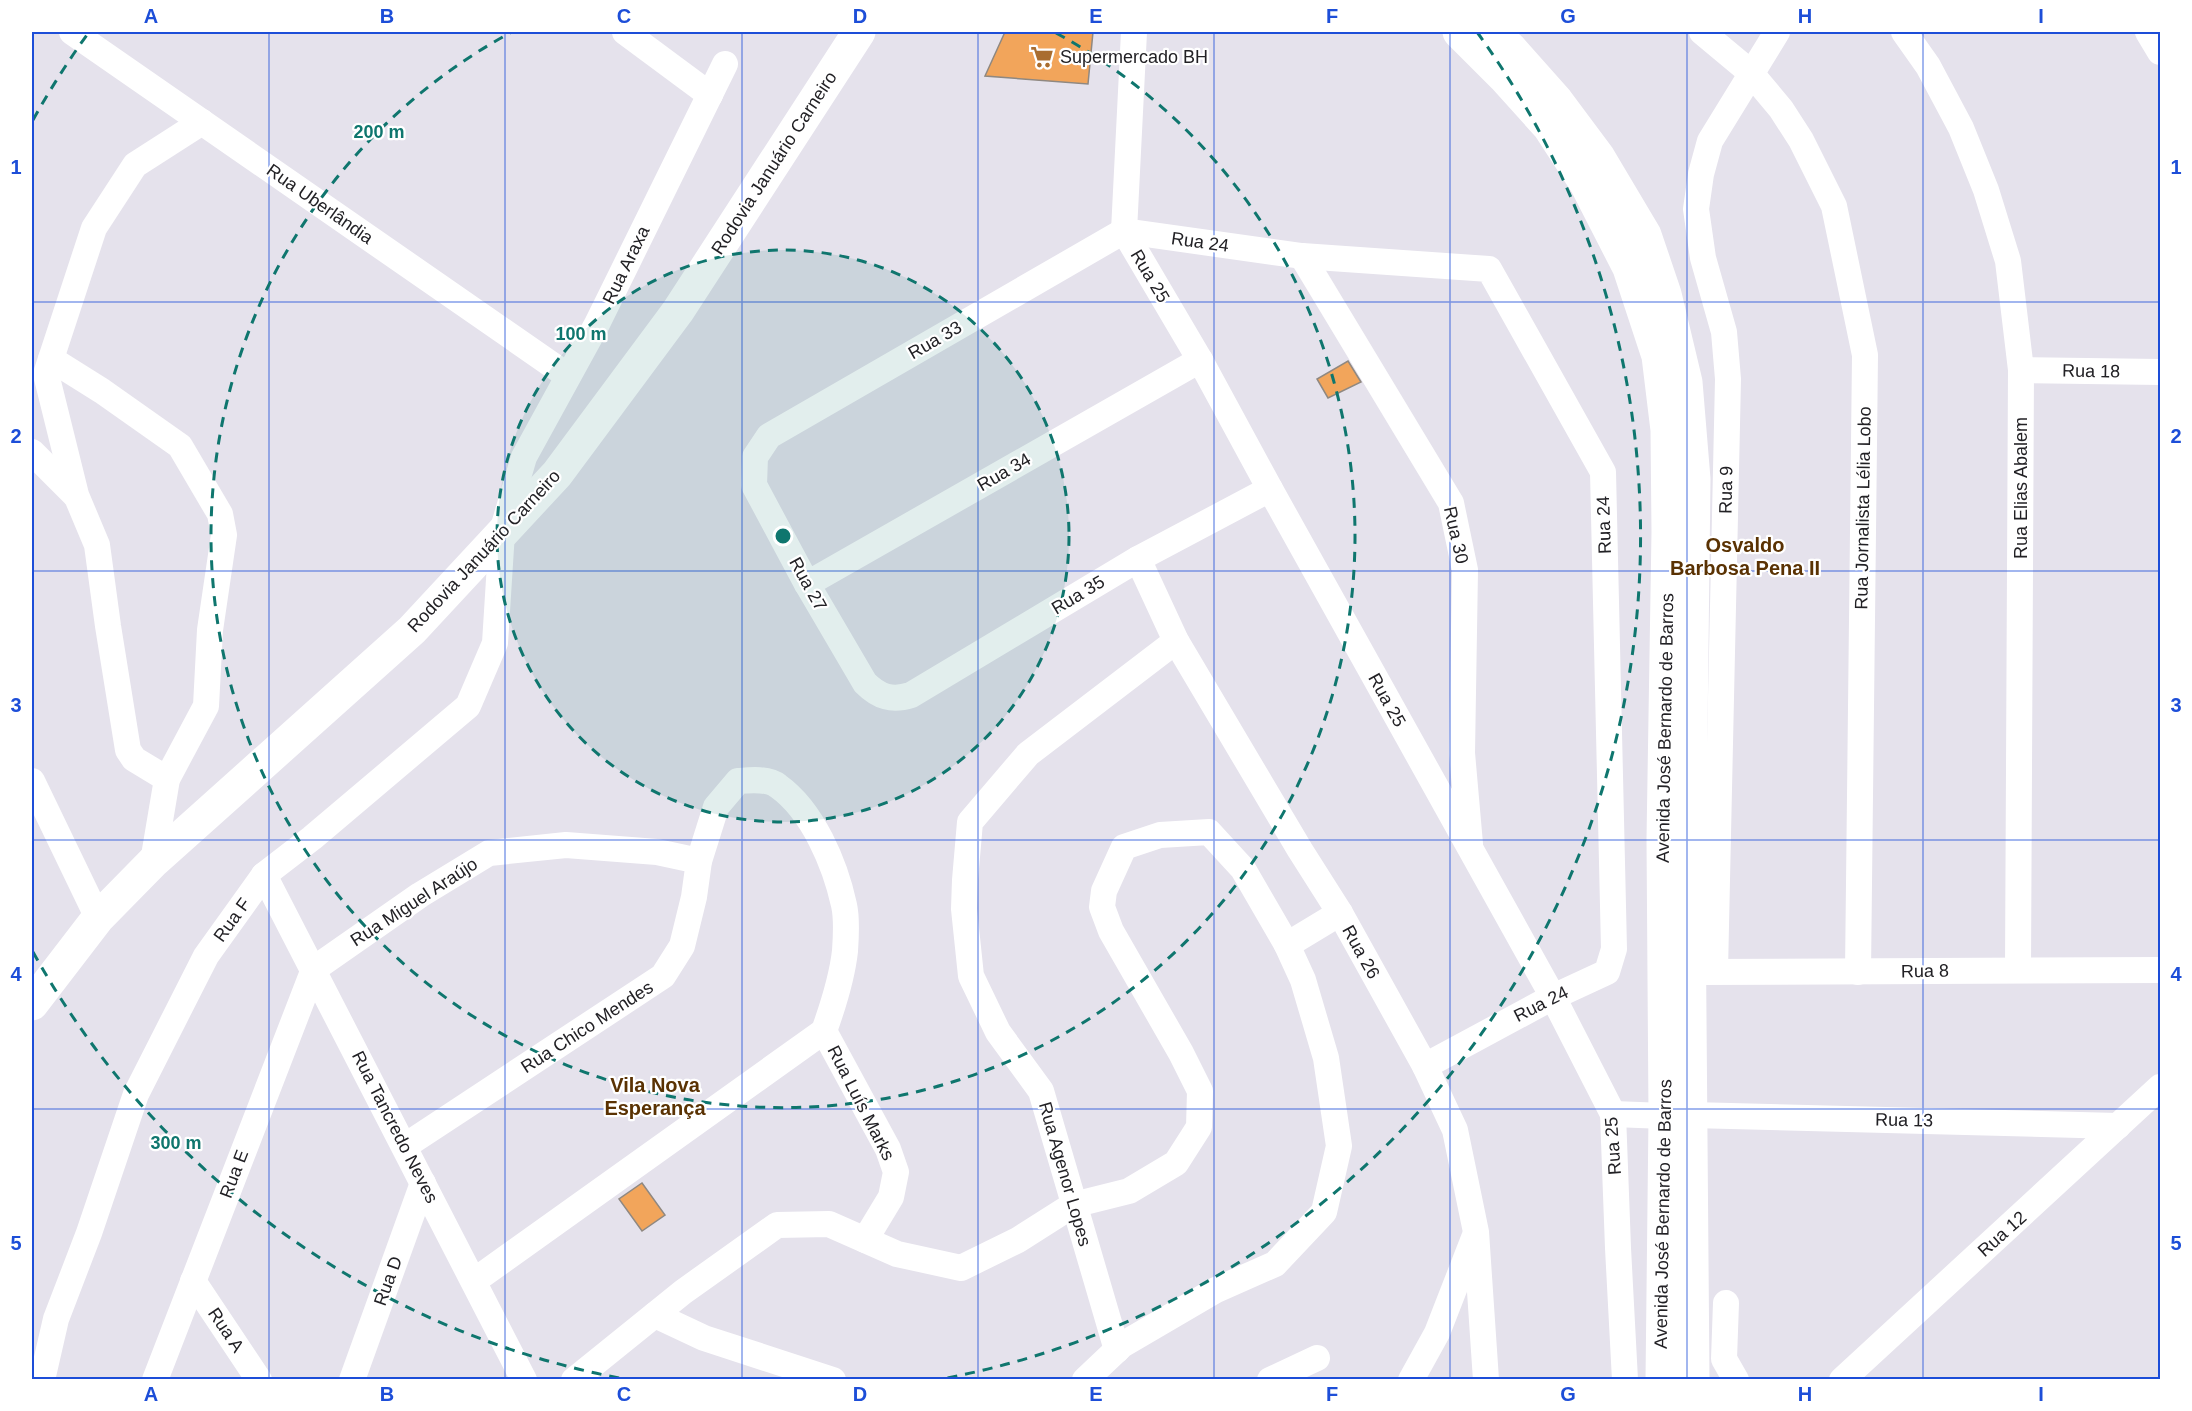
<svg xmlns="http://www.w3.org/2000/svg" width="2192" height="1411" viewBox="0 0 2192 1411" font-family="Arial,sans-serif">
	<rect width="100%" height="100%" fill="#e5e2ec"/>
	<!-- building -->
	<g fill="#f2a55b" stroke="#8f8881" stroke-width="1.5">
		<path d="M 1005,32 L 1093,32 L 1088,84 L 985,76 Z"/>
		<path d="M 1348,361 L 1361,382 L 1328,398 L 1317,379 Z"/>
		<path d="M 642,1183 L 665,1215 L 642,1231 L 619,1199 Z"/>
	</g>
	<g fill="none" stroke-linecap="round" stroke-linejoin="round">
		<!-- minor -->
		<g stroke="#fff" stroke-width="26">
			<path d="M 72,32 L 568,376"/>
			<path d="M 625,32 L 710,95"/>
			<path d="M 1134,32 L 1124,231 L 1200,360 L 1270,489 L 1553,997 L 1613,1114 L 1618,1248 L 1625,1380"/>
			<path d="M 1702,32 L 1750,72 L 1781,109 L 1801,140 L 1834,206 L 1865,355 L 1858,972"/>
			<path d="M 1904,32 L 1928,66 L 1961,128 L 1986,190 L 2008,261 L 2021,370 L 2018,969"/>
			<path d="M 2148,32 L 2160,52"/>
			<path d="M 1302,256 L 1451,503 L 1465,570 L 1462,753 L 1470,844"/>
			<path d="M 51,359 L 102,391 L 180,446 L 220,514 L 224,535 L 210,630 L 206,706 L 167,779 L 153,862"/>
			<path d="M 2021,370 L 2160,372"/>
			<path d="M 32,452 L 75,495"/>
			<path d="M 1270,489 L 1138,559 L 911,695 C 892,701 879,697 865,683 L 807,584 L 754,485 L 755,457 L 769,436 L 1124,231 L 1302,256 L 1489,269 L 1603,472 L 1614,949 L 1607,972 L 1553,997 L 1425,1066"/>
			<path d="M 1138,559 L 1176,641 L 1300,850 L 1340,913 L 1425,1066 L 1455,1130 L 1476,1232 L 1486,1380"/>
			<path d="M 807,584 L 1200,360"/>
			<path d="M 167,779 L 134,759 L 128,750 L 108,626 L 97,545 L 76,495 L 46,374 L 94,228 L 135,165 L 202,122"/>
			<path d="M 32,781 L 98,918"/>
			<path d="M 264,875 L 524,1380"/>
			<path d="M 1287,945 L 1340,913"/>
			<path d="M 1715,971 L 1728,379 L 1724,332 L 1703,258 L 1696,209 L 1701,174 L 1710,141 L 1777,32"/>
			<path d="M 1699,972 L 2160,970"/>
			<path d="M 824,1031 L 888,1149 L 896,1172 L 891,1197 L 865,1240"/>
			<path d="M 1613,1114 L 1665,1116"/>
			<path d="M 1691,1115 L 2118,1126"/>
			<path d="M 405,1146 L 663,976 L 682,946 L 694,897 L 699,861 L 716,807 L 738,781 C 750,780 768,778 778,786 C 813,811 835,864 844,905 C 847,918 846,937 845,951 C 842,978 833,1006 824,1031 L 474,1281"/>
			<path d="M 193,1281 L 259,1380"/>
			<path d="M 1726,1303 L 1724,1359 L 1736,1380"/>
			<path d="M 655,1315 L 704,1338 L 833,1380"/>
			<path d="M 1117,1350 L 1041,1091 L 998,1032 L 971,976 L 964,909 L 965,880 L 970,822 L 1028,754 L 1176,641"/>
			<path d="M 42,1380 L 56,1319 L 89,1233 L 136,1094 L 206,956 L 264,875 L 312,838 L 468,706 L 495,643 L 502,532 L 524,457 L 597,324 L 725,64"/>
			<path d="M 155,1380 L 314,969 L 420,895 L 489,853 L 566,845 L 657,852 L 699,861"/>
			<path d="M 352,1380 L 423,1183"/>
			<path d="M 574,1380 L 683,1292 L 777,1225 L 829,1224 L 897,1254 L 961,1268 L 1018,1240 L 1073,1205 L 1129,1191 L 1176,1163 L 1199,1127 L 1200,1091 L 1181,1053 L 1111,931 L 1102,907 L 1104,891 L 1124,847 L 1160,835 L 1209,832 L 1243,869 L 1287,945 L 1303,980 L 1326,1058 L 1339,1146 L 1324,1212 L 1275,1264 L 1216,1290 L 1122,1345 L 1085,1380"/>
			<path d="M 1270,1380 L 1317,1358"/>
			<path d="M 1411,1380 L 1437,1333 L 1474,1238"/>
			<path d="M 1842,1380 L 2160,1087"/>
		</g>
		<!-- major -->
		<g stroke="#fff" stroke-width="33">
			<path d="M 1459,32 L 1504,77 L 1549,127 L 1586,184 L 1629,268 L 1658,356 L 1667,430 L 1668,532 L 1663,839 L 1665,1116 L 1662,1380"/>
			<path d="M 1492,32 L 1510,48 L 1557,101 L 1598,156 L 1645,235 L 1665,294 L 1686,382 L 1694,479 L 1689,897 L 1693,1380"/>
			<path d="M 32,1004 L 98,918 L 153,862 L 412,630 L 557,474 L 678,311 L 859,32"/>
		</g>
	</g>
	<!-- grid -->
	<path fill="none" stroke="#1d4ed8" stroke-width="1.5" stroke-opacity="0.55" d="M 269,32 L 269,1380M 505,32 L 505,1380M 742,32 L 742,1380M 978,32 L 978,1380M 1214,32 L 1214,1380M 1450,32 L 1450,1380M 1687,32 L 1687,1380M 1923,32 L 1923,1380M 32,302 L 2160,302M 32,571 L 2160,571M 32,840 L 2160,840M 32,1109 L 2160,1109"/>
	<!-- distance rings -->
	<circle cx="783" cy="536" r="286" fill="#0f766e" fill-opacity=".12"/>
	<g fill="none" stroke="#0f766e" stroke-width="3" stroke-dasharray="10 8">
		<circle cx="783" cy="536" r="286"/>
		<path d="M1056 33A572 572 0 1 1 510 33"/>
		<path d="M619 1378A858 858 0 0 1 33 952M33 120A858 858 0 0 1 89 32M1477 32A858 858 0 0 1 947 1378"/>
	</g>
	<!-- icons -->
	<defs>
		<g id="supermarket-bare" transform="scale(1.8)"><path d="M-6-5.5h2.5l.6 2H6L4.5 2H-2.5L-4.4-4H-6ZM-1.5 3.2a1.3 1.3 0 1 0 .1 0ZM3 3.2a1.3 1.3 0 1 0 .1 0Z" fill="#a96d30" stroke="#fff" stroke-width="2.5" paint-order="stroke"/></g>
	</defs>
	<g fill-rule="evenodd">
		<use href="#supermarket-bare" x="1042" y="57"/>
	</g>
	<g text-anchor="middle" stroke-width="4.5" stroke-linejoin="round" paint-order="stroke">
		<!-- poi labels -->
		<g font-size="18" fill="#222125" stroke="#fff" text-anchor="start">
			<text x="1060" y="63">Supermercado BH</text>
		</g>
		<!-- street labels -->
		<g font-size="18" fill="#222125" stroke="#fff">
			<text transform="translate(774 163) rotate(-57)" y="6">Rodovia Januário Carneiro</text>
			<text transform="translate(320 204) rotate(35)" y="6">Rua Uberlândia</text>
			<text transform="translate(1200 242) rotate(8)" y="6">Rua 24</text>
			<text transform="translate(626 265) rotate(-64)" y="6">Rua Araxa</text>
			<text transform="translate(1150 276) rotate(59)" y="6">Rua 25</text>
			<text transform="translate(935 340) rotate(-30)" y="6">Rua 33</text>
			<text transform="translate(2091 371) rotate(1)" y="6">Rua 18</text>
			<text transform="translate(1004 472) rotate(-30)" y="6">Rua 34</text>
			<text transform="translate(2021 488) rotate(-90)" y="6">Rua Elias Abalem</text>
			<text transform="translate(1726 490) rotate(-89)" y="6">Rua 9</text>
			<text transform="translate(1863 508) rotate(-89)" y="6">Rua Jornalista Lélia Lobo</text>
			<text transform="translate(1604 525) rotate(-92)" y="6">Rua 24</text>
			<text transform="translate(1456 535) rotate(77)" y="6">Rua 30</text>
			<text transform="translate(484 551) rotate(-47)" y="6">Rodovia Januário Carneiro</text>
			<text transform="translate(808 584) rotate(61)" y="6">Rua 27</text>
			<text transform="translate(1078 595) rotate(-31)" y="6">Rua 35</text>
			<text transform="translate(1387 700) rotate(61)" y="6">Rua 25</text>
			<text transform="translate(1665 728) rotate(-89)" y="6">Avenida José Bernardo de Barros</text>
			<text transform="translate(414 902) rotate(-33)" y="6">Rua Miguel Araújo</text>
			<text transform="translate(232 920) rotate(-54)" y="6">Rua F</text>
			<text transform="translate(1361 952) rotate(61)" y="6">Rua 26</text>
			<text transform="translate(1925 971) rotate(-1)" y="6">Rua 8</text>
			<text transform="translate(1541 1004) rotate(-27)" y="6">Rua 24</text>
			<text transform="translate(587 1027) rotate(-33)" y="6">Rua Chico Mendes</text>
			<text transform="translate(861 1103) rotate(63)" y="6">Rua Luís Marks</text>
			<text transform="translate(1904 1120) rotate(1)" y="6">Rua 13</text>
			<text transform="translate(395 1127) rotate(63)" y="6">Rua Tancredo Neves</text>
			<text transform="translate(1613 1146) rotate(-94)" y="6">Rua 25</text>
			<text transform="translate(234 1174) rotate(-69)" y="6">Rua E</text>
			<text transform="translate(1065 1174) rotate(74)" y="6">Rua Agenor Lopes</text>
			<text transform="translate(1663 1214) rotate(-89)" y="6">Avenida José Bernardo de Barros</text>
			<text transform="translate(2002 1234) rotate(-42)" y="6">Rua 12</text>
			<text transform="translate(388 1281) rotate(-70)" y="6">Rua D</text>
			<text transform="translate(226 1330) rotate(56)" y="6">Rua A</text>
		</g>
		<!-- neighbourhood labels -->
		<g font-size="20" font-weight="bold" fill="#5a3203" stroke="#fff">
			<text x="1745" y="552">Osvaldo<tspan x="1745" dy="23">Barbosa Pena II</tspan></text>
			<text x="655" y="1092">Vila Nova<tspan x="655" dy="23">Esperança</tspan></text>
		</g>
	</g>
	<circle cx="783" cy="536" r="9" fill="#0f766e" stroke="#fff" stroke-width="3"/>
	<g font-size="18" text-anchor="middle" font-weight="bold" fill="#0f766e" stroke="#fff" stroke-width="4.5" stroke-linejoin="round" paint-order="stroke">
		<text x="379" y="138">200 m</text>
		<text x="581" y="340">100 m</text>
		<text x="176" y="1149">300 m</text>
	</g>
	<!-- border -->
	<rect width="2192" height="1411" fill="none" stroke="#ffffff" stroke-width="66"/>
	<rect x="33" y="33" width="2126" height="1345" fill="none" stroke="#1d4ed8" stroke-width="2"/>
	<g font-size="20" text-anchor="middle" font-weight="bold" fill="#1d4ed8">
		<text x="151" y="23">A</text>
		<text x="387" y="23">B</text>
		<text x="624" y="23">C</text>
		<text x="860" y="23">D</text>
		<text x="1096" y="23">E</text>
		<text x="1332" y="23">F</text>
		<text x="1568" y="23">G</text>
		<text x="1805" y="23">H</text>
		<text x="2041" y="23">I</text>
		<text x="16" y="174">1</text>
		<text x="2176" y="174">1</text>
		<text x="16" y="443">2</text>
		<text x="2176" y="443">2</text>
		<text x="16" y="712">3</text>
		<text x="2176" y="712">3</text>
		<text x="16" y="981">4</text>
		<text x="2176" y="981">4</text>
		<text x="16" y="1250">5</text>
		<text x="2176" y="1250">5</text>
		<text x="151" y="1401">A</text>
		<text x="387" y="1401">B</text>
		<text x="624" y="1401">C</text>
		<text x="860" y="1401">D</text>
		<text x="1096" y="1401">E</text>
		<text x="1332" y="1401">F</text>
		<text x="1568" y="1401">G</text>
		<text x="1805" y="1401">H</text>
		<text x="2041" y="1401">I</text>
	</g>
</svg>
